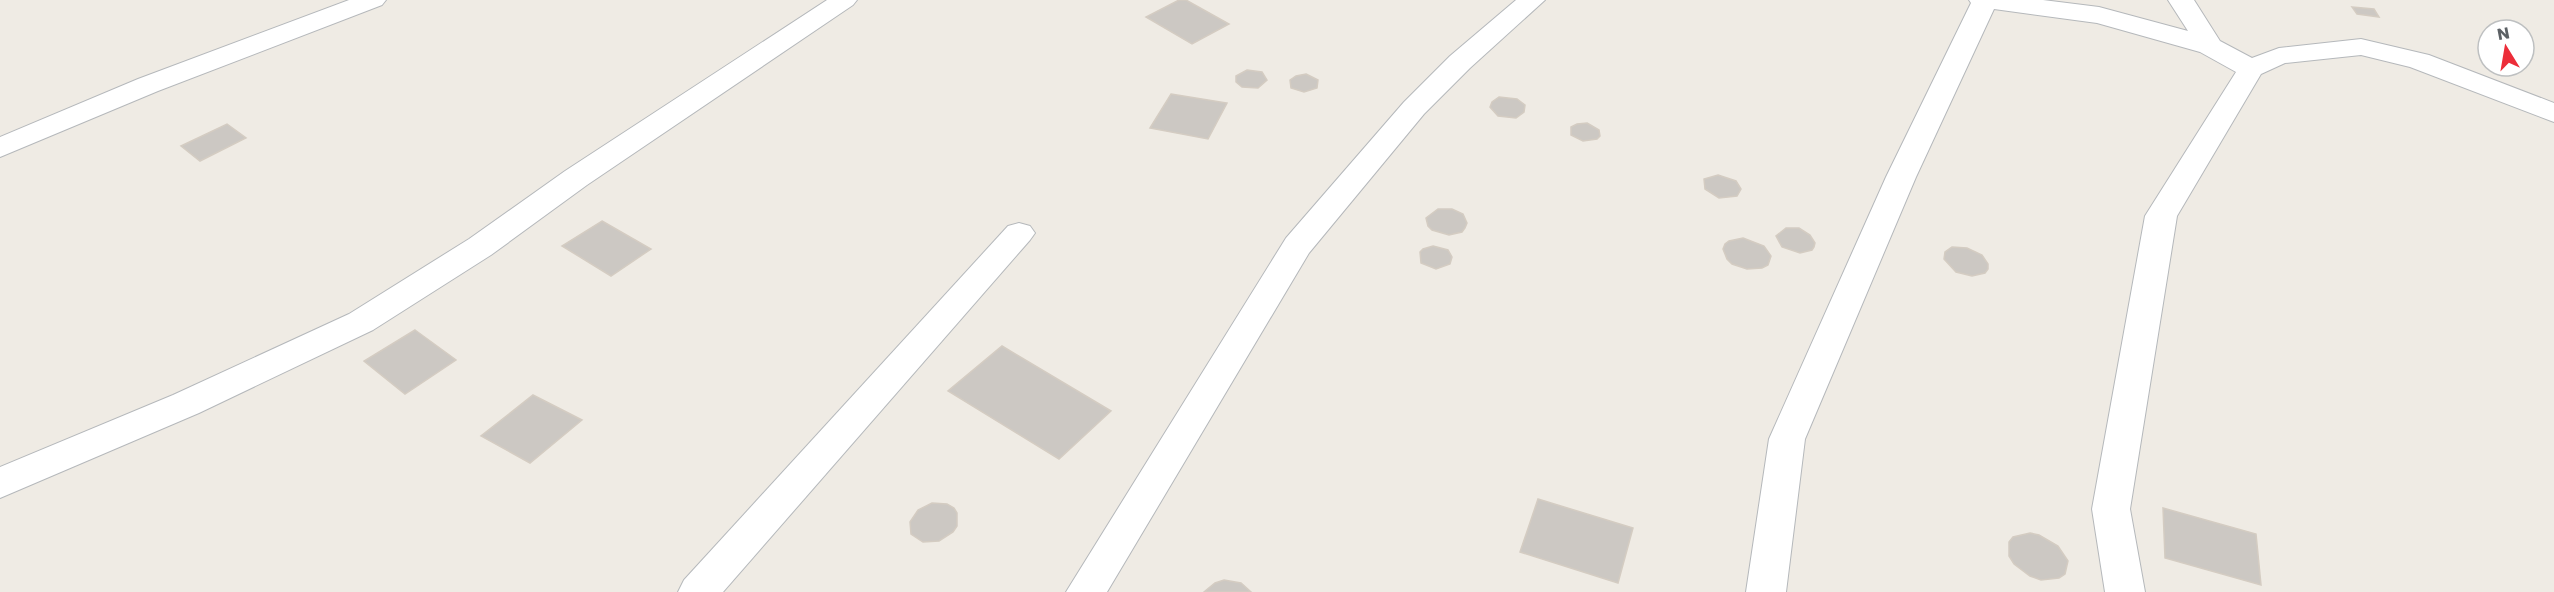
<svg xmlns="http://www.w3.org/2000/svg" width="2554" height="592" viewBox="0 0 2554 592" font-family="Poppins,sans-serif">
	<rect width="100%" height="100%" fill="#efebe4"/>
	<!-- building -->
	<g fill="#ccc8c3" stroke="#d4ccc2" stroke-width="1.5">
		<path d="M 1179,0 L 1186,0 L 1229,24 L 1192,44 L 1146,17 Z"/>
		<path d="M 2352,7 L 2374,9 L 2379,17 L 2357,14 Z"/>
		<path d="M 1247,70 L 1262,72 L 1267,80 L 1258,88 L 1242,87 L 1236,82 L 1236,76 Z"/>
		<path d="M 1306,74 L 1318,80 L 1317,88 L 1304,92 L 1291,88 L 1290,80 L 1296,76 Z"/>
		<path d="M 1171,94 L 1227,103 L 1208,139 L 1150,128 Z"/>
		<path d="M 1499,97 L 1517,99 L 1525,105 L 1524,112 L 1516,118 L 1498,116 L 1490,107 L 1492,102 Z"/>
		<path d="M 1587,123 L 1599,130 L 1600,136 L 1597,139 L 1583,141 L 1571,135 L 1571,127 L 1577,124 Z"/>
		<path d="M 227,124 L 246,138 L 200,161 L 181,146 Z"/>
		<path d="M 1718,175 L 1736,181 L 1741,189 L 1737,196 L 1719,198 L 1705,189 L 1704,179 Z"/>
		<path d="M 1438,209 L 1452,209 L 1463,214 L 1467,223 L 1465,228 L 1462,232 L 1449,235 L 1432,230 L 1428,226 L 1426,218 Z"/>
		<path d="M 602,221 L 651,249 L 611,276 L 562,246 Z"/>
		<path d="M 1786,228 L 1799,228 L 1810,235 L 1815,243 L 1814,247 L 1812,250 L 1800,253 L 1782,247 L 1776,236 Z"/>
		<path d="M 1743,238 L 1764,246 L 1771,256 L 1768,265 L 1762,268 L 1747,269 L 1732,264 L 1727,259 L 1723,249 L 1725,244 L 1729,241 Z"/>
		<path d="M 1433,246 L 1448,250 L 1452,257 L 1450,264 L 1436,269 L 1421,263 L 1420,252 L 1423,249 Z"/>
		<path d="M 1952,247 L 1967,248 L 1982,255 L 1988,264 L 1988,269 L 1985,273 L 1972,276 L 1956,272 L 1944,259 L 1945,252 Z"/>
		<path d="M 415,330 L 456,360 L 405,394 L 364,361 Z"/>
		<path d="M 1002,346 L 1111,411 L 1059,459 L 948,391 Z"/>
		<path d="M 533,395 L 582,420 L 530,463 L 481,436 Z"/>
		<path d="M 1538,499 L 1633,528 L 1618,583 L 1520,552 Z"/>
		<path d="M 932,503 L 947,504 L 954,508 L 957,513 L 957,526 L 953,532 L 939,541 L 923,542 L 911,534 L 910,522 L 918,510 Z"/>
		<path d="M 2163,508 L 2256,534 L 2261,585 L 2165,558 Z"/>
		<path d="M 2030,533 L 2039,535 L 2058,546 L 2068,561 L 2065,574 L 2059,578 L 2041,580 L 2030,576 L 2014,564 L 2009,556 L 2009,542 L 2013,537 Z"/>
		<path d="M 1224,580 L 1241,583 L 1251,592 L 1204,592 L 1215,583 Z"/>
	</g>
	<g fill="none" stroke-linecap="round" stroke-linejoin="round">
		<!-- minor casing -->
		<g stroke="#b5b8bb" stroke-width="2">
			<g id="minor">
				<path d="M 349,0 L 386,0 L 382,5 L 158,91 L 0,157 L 0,137 L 138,79 Z"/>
				<path d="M 827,0 L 857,0 L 853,5 L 587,185 L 491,255 L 373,330 L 199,413 L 0,498 L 0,467 L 173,395 L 349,314 L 469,239 L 565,171 Z"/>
				<path d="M 1516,0 L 1545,0 L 1470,68 L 1424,114 L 1309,253 L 1107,592 L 1066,592 L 1286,238 L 1404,102 L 1450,56 Z"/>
				<path d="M 1969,0 L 2043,0 L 2099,7 L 2188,31 L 2168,0 L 2194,0 L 2220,41 L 2252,58 L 2279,48 L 2361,39 L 2429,55 L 2554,103 L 2554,122 L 2410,67 L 2361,55 L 2285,63 L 2261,74 L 2177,216 L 2130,509 L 2145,592 L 2105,592 L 2092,509 L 2145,216 L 2236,72 L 2200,52 L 2097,23 L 1994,9 L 1916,177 L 1805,439 L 1786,592 L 1746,592 L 1769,439 L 1886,177 L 1971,3 Z"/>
				<path d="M 1019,223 L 1030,226 L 1035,233 L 1030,240 L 723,592 L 678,592 L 684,580 L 1008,226 Z"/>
			</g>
		</g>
		<!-- minor -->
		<use href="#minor" fill="#fff" fill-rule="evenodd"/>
	</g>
	<!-- north arrow -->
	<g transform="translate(2506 48) rotate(349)"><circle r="28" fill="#ffffff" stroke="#bec0c1" stroke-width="1.5"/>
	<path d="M0-4.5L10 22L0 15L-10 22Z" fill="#ec2d39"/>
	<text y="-9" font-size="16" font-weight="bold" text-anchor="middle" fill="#5c6165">N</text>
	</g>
</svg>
